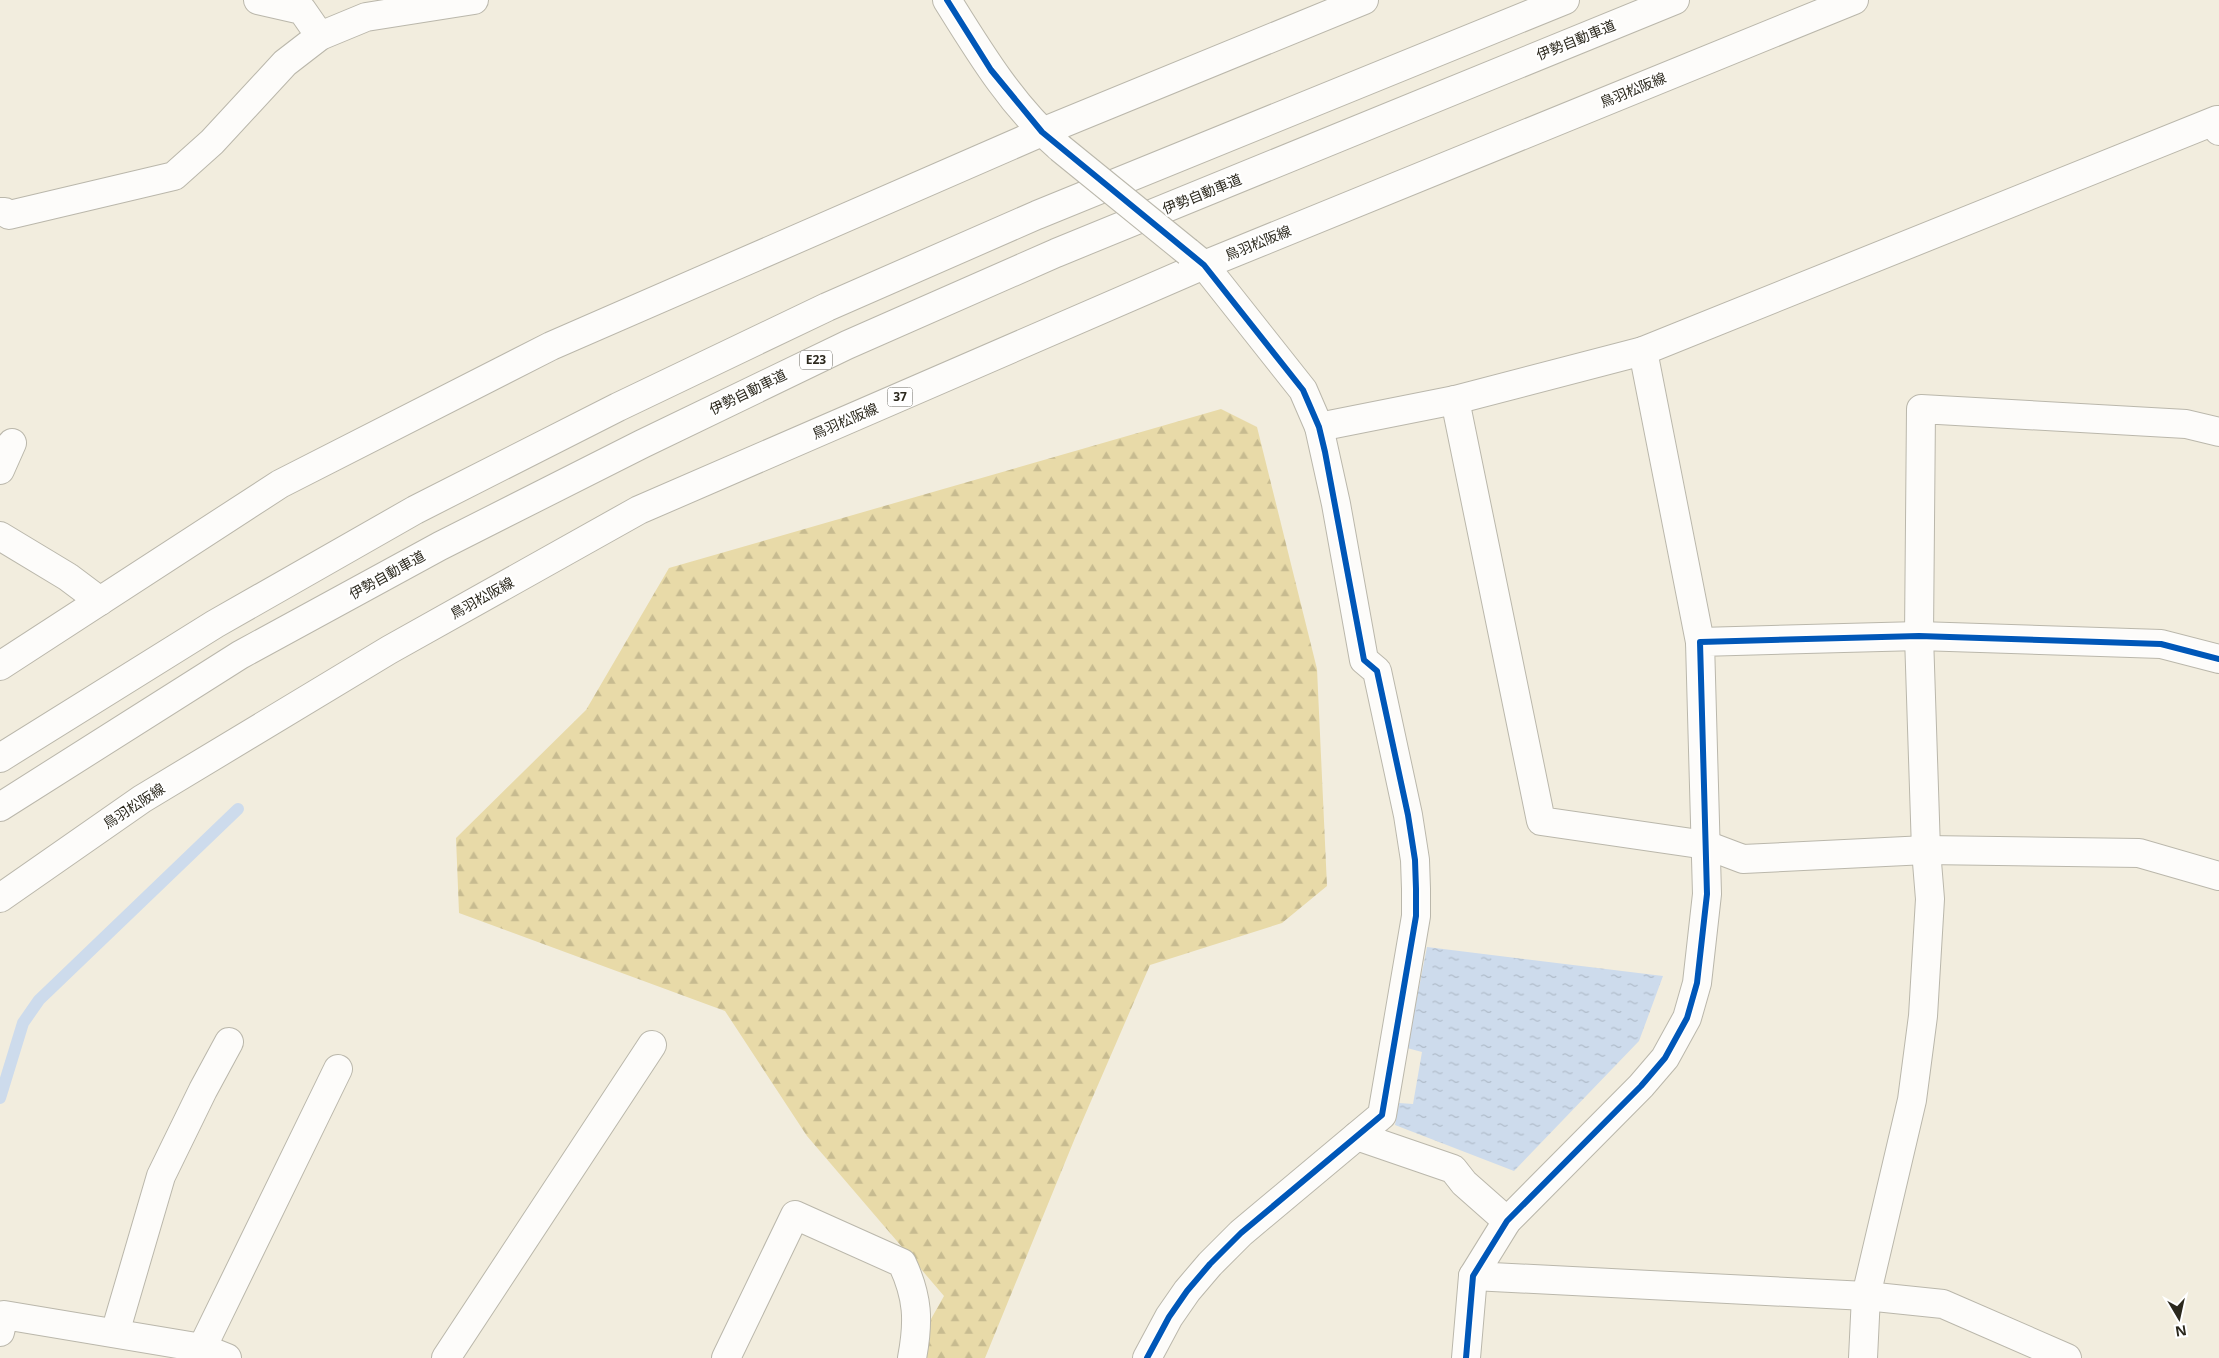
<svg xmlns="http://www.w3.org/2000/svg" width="2219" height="1358" viewBox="0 0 2219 1358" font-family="'Open Sans','Noto Sans JP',sans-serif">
	<defs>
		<pattern id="forest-firs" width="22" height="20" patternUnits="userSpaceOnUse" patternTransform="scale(1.25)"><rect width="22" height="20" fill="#e8daa8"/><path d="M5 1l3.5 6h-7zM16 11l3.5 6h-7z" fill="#c7bb90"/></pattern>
		<pattern id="water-ripples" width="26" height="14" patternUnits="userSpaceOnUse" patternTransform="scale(1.25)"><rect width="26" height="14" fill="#cddbec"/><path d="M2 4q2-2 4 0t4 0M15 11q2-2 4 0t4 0" fill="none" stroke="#b0bcca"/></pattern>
	</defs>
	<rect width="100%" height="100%" fill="#f2edde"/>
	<!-- forest -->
	<path fill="url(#forest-firs)" d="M 1221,409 L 1257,427 L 1317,669 L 1327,886 L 1282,923 L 1150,965 L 1075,1138 L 985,1358 L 909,1358 L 944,1296 L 807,1136 L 725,1011 L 459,913 L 456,838 L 586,710 L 669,568 Z"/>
	<!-- water -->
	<path fill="url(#water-ripples)" d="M 1427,947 L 1663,976 L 1639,1041 L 1514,1171 L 1395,1125 L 1399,1103 L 1413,1104 L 1422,1052 L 1407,1048 Z"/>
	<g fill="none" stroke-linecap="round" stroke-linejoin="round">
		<!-- stream -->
		<path stroke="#cddbec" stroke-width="12" d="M 0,1098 L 23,1023 L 39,1000 L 238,809"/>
		<!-- street casing -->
		<g stroke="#bab7ab" stroke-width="30">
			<g id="street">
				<path d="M 258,0 L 302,10 L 320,36"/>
				<path d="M 947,0 C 980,53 1012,106 1059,147"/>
				<path d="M 0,212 L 5,212 L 9,215 L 174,176 L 212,142 L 285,63 L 320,36 L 366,17 L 474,0"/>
				<path d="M 1643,351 L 1700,642"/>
				<path d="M 1455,400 L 1541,821 L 1706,845 L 1743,859 L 1926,850 L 2139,853 L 2219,876"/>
				<path d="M 1319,427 L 1455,400 L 1643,351 L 2217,120 L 2219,131"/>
				<path d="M 0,470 L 12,443"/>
				<path d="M 0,536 L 68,577 L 100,601"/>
				<path d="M 1357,1136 L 1453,1169 L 1464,1183 L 1507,1221"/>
				<path d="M 1473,1276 L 1866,1296 L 1943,1304 L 2067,1358"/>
				<path d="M 0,1332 L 4,1315 L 202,1348 L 227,1358"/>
				<path d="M 115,1333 L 161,1176 L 203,1090 L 229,1042"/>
				<path d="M 202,1348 L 338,1069"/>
				<path d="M 446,1358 L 652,1045"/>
				<path d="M 726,1358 L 795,1215 L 902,1263 C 918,1297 919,1321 912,1358"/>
				<path d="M 1147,1358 L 1169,1317 L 1187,1291 L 1210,1264 L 1241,1233 L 1382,1115 L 1416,916 L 1416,889 L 1415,860 L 1408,815 L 1377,671 L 1364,660 L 1336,504 L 1319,427 L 1303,390 L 1204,265 L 1188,252"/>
				<path d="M 1466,1358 L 1473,1276 L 1507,1221 L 1641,1086 L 1665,1058 L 1687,1018 L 1697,983 L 1707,894 L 1700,642 L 1919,636 L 2161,644 L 2219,659"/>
				<path d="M 1863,1358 L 1866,1296 L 1912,1100 L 1923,1016 L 1930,899 L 1926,850 L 1919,636 L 1921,409 L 2186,424 L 2219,432"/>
			</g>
		</g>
		<!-- primary casing -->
		<g stroke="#bab7ab" stroke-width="30">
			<g id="primary">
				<path d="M 0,666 L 280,484 L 551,346 L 1042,132 L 1364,0"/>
				<path d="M 0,898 L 142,799 L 389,650 L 639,510 L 1204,265 L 1854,0"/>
			</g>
		</g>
		<!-- highway casing -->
		<g stroke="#bab7ab" stroke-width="30">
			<g id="highway">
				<path d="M 0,758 L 215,624 L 415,510 L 618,407 L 827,307 L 1037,215 L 1565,0"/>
				<path d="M 0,807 L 240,655 L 440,546 L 642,444 L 847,345 L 1056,253 L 1675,0"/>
			</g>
		</g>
		<!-- street -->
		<use href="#street" stroke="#fdfcfa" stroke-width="28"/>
		<!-- primary -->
		<use href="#primary" stroke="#fdfcfa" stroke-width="28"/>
		<!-- highway -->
		<use href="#highway" stroke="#fdfcfa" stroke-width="28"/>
		<!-- street-bridge casing -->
		<g stroke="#bab7ab" stroke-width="30" stroke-linecap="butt">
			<path id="street-bridge" d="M 1060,148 L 1188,252"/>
		</g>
		<!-- street-bridge -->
		<use href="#street-bridge" stroke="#fdfcfa" stroke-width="28"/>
		<!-- cycleway casing -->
		<g stroke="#fff" stroke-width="9">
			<g id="cycleway">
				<path d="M 947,0 L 991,70 L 1042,132 L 1204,265 L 1303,390 L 1319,427 L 1325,452 L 1364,660 L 1377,671 L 1408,815 L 1415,860 L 1416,889 L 1416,916 L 1382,1115 L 1241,1233 L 1210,1264 L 1187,1291 L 1169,1317 L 1147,1358"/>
				<path d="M 1466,1358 L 1473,1276 L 1507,1221 L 1641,1086 L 1665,1058 L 1687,1018 L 1697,983 L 1707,894 L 1700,642 L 1919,636 L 2161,644 L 2219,659"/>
			</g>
		</g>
		<!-- cycleway -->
		<use href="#cycleway" stroke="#0057b8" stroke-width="6"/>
	</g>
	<g text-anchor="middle" stroke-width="4.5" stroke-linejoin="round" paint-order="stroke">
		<!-- shield labels -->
		<g fill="#fff" stroke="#6b6861" stroke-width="1">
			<rect x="800" y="350.5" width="32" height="19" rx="4"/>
			<rect x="887.5" y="387.5" width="25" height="19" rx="4"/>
		</g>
		<g font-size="12" font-weight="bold" fill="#2b281d">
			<text x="816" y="364">E23</text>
			<text x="900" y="401">37</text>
		</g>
		<!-- street labels -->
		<g font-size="14" fill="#2b281d" stroke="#fff">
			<text transform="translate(1576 40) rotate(-22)" y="5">伊勢自動車道</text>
			<text transform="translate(1633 90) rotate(-22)" y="5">鳥羽松阪線</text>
			<text transform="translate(1202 194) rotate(-22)" y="5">伊勢自動車道</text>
			<text transform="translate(1258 243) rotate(-22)" y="5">鳥羽松阪線</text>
			<text transform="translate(748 392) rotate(-26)" y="5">伊勢自動車道</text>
			<text transform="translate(845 421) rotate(-23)" y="5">鳥羽松阪線</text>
			<text transform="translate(387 575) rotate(-29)" y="5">伊勢自動車道</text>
			<text transform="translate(482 598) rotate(-29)" y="5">鳥羽松阪線</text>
			<text transform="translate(134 806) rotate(-33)" y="5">鳥羽松阪線</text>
		</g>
	</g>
	<!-- north arrow -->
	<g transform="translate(2179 1318) rotate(171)" stroke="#ffffff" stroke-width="4" paint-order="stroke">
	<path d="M0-4L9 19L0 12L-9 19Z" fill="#2b281d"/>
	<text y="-8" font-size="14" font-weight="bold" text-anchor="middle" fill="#2b281d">N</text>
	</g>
</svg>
